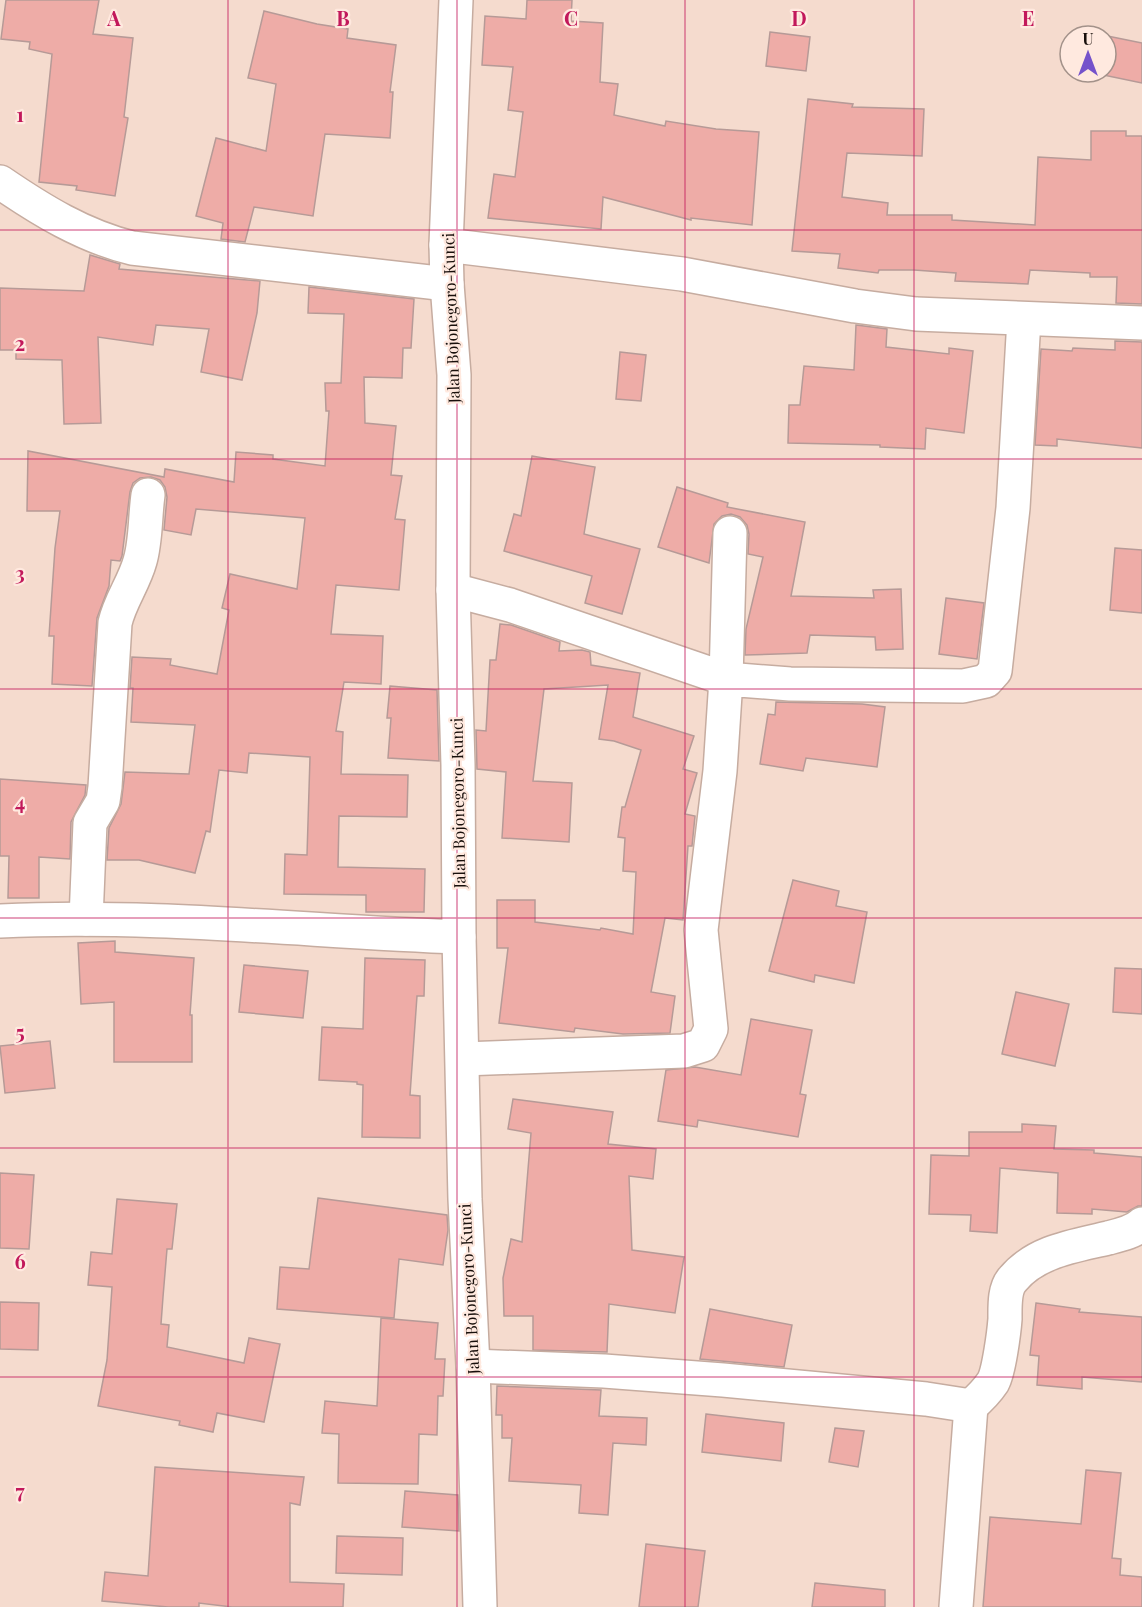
<svg xmlns="http://www.w3.org/2000/svg" width="1142" height="1607" viewBox="0 0 1142 1607" font-family="'Playfair Display',serif">
	<rect width="100%" height="100%" fill="#f5dbce"/>
	<!-- building -->
	<g fill="#eeaca7" stroke="#b69a97" stroke-width="1.5">
		<path d="M 6,0 L 99,0 L 93,34 L 133,38 L 124,117 L 128,118 L 115,196 L 76,190 L 77,186 L 39,182 L 52,54 L 29,49 L 30,42 L 1,39 Z"/>
		<path d="M 527,0 L 572,0 L 571,21 L 603,23 L 600,82 L 618,84 L 614,115 L 665,126 L 666,121 L 716,129 L 759,132 L 752,225 L 691,218 L 691,220 L 603,197 L 601,229 L 488,218 L 494,174 L 515,177 L 523,112 L 508,110 L 513,67 L 482,65 L 485,16 L 526,19 Z"/>
		<path d="M 264,11 L 317,24 L 348,29 L 347,38 L 396,45 L 390,92 L 393,92 L 390,138 L 325,134 L 313,216 L 254,207 L 245,242 L 221,239 L 223,223 L 196,216 L 216,138 L 266,151 L 276,84 L 248,78 Z"/>
		<path d="M 1078,30 L 1142,43 L 1142,83 L 1089,72 L 1106,72 L 1106,36 L 1077,36 Z"/>
		<path d="M 770,32 L 810,37 L 806,71 L 766,66 Z"/>
		<path d="M 808,99 L 853,104 L 852,107 L 924,109 L 922,156 L 847,153 L 842,197 L 888,203 L 887,215 L 952,215 L 952,220 L 1035,225 L 1038,157 L 1091,160 L 1091,131 L 1126,131 L 1126,136 L 1142,136 L 1142,304 L 1116,303 L 1117,277 L 1090,277 L 1090,273 L 1030,270 L 1028,284 L 955,281 L 956,273 L 914,270 L 879,270 L 878,273 L 838,268 L 840,254 L 792,251 Z"/>
		<path d="M 90,255 L 120,264 L 119,269 L 260,281 L 257,313 L 242,380 L 201,372 L 209,329 L 156,325 L 153,345 L 98,337 L 101,423 L 64,424 L 62,360 L 16,359 L 16,350 L 0,350 L 0,288 L 84,291 Z"/>
		<path d="M 309,287 L 414,299 L 411,348 L 403,348 L 402,378 L 364,377 L 365,423 L 396,426 L 391,475 L 402,476 L 395,519 L 405,520 L 399,590 L 336,585 L 331,634 L 383,636 L 381,684 L 344,682 L 336,731 L 343,732 L 341,774 L 408,775 L 407,817 L 339,816 L 338,867 L 425,869 L 424,912 L 366,912 L 366,895 L 284,894 L 285,854 L 307,855 L 310,757 L 249,753 L 247,773 L 219,770 L 210,832 L 206,831 L 195,873 L 139,860 L 107,860 L 109,828 L 121,804 L 125,772 L 189,774 L 195,725 L 131,722 L 133,688 L 130,688 L 132,657 L 171,659 L 170,665 L 217,674 L 229,610 L 222,608 L 230,574 L 297,589 L 305,518 L 196,509 L 191,535 L 164,530 L 167,497 L 165,487 L 160,480 L 151,477 L 140,478 L 133,483 L 130,492 L 122,556 L 120,561 L 111,560 L 109,586 L 97,618 L 92,686 L 52,684 L 54,636 L 49,636 L 55,548 L 60,511 L 27,511 L 28,451 L 164,477 L 165,469 L 234,482 L 236,452 L 273,455 L 273,459 L 325,466 L 329,411 L 326,411 L 325,383 L 341,383 L 344,314 L 308,313 Z"/>
		<path d="M 856,325 L 887,329 L 886,347 L 949,354 L 949,348 L 973,351 L 964,433 L 926,428 L 925,449 L 880,447 L 880,445 L 788,443 L 789,405 L 800,405 L 804,366 L 854,370 Z"/>
		<path d="M 1115,341 L 1142,342 L 1142,448 L 1057,439 L 1057,446 L 1035,445 L 1041,349 L 1072,351 L 1073,348 L 1115,350 Z"/>
		<path d="M 620,352 L 646,355 L 641,401 L 616,399 Z"/>
		<path d="M 532,456 L 595,467 L 584,534 L 640,549 L 622,614 L 585,603 L 592,576 L 504,551 L 514,514 L 521,516 Z"/>
		<path d="M 677,487 L 728,503 L 727,507 L 805,522 L 791,596 L 874,598 L 873,590 L 901,589 L 903,649 L 876,650 L 875,637 L 810,635 L 807,653 L 745,655 L 746,629 L 763,557 L 748,554 L 749,534 L 747,525 L 740,517 L 731,514 L 722,516 L 714,524 L 709,563 L 658,547 Z"/>
		<path d="M 1115,548 L 1142,550 L 1142,613 L 1110,610 Z"/>
		<path d="M 946,598 L 984,603 L 977,659 L 939,654 Z"/>
		<path d="M 500,624 L 511,625 L 560,642 L 559,651 L 582,650 L 590,652 L 591,665 L 640,673 L 633,717 L 694,736 L 683,769 L 697,773 L 685,814 L 695,816 L 692,846 L 688,846 L 683,920 L 665,918 L 651,992 L 675,996 L 670,1033 L 623,1034 L 575,1028 L 574,1032 L 499,1023 L 508,948 L 497,948 L 497,900 L 535,900 L 535,922 L 600,930 L 601,928 L 633,934 L 636,872 L 623,871 L 625,838 L 618,837 L 622,807 L 625,807 L 641,750 L 614,741 L 599,739 L 608,685 L 544,689 L 533,781 L 572,783 L 569,842 L 502,838 L 506,772 L 477,769 L 476,730 L 486,731 L 490,660 L 496,660 Z"/>
		<path d="M 390,686 L 437,690 L 439,761 L 388,758 L 391,718 L 387,718 Z"/>
		<path d="M 776,702 L 862,704 L 885,707 L 877,767 L 806,758 L 803,771 L 760,764 L 768,714 L 775,715 Z"/>
		<path d="M 0,779 L 86,785 L 85,795 L 71,822 L 70,859 L 39,857 L 39,898 L 8,898 L 9,856 L 0,856 Z"/>
		<path d="M 793,880 L 839,891 L 836,906 L 867,912 L 854,983 L 815,975 L 814,982 L 769,971 Z"/>
		<path d="M 115,941 L 115,952 L 194,958 L 190,1015 L 192,1015 L 192,1062 L 114,1062 L 114,1002 L 81,1004 L 78,943 Z"/>
		<path d="M 365,958 L 425,960 L 424,996 L 417,996 L 410,1095 L 420,1096 L 420,1138 L 362,1137 L 363,1085 L 357,1084 L 357,1082 L 319,1080 L 322,1027 L 363,1029 Z"/>
		<path d="M 244,965 L 308,971 L 303,1018 L 239,1012 Z"/>
		<path d="M 1115,968 L 1142,969 L 1142,1014 L 1113,1012 Z"/>
		<path d="M 1016,992 L 1069,1004 L 1055,1066 L 1002,1054 Z"/>
		<path d="M 751,1019 L 812,1030 L 800,1094 L 806,1095 L 798,1137 L 698,1120 L 697,1127 L 658,1121 L 666,1070 L 695,1067 L 741,1075 Z"/>
		<path d="M 50,1041 L 55,1088 L 5,1093 L 0,1046 Z"/>
		<path d="M 513,1099 L 613,1112 L 608,1144 L 656,1149 L 653,1179 L 629,1176 L 632,1250 L 684,1257 L 675,1313 L 609,1304 L 607,1352 L 533,1350 L 533,1316 L 504,1316 L 503,1278 L 511,1239 L 522,1242 L 531,1133 L 508,1129 Z"/>
		<path d="M 1022,1124 L 1056,1126 L 1054,1149 L 1094,1150 L 1094,1153 L 1142,1157 L 1142,1206 L 1138,1206 L 1127,1212 L 1092,1209 L 1092,1214 L 1057,1213 L 1058,1173 L 1000,1168 L 997,1233 L 970,1231 L 971,1215 L 929,1214 L 931,1155 L 969,1156 L 969,1132 L 1022,1132 Z"/>
		<path d="M 0,1173 L 34,1175 L 29,1249 L 0,1248 Z"/>
		<path d="M 318,1198 L 447,1215 L 448,1230 L 443,1265 L 399,1259 L 394,1318 L 277,1309 L 280,1267 L 309,1269 Z"/>
		<path d="M 117,1199 L 177,1204 L 172,1249 L 167,1249 L 163,1297 L 161,1324 L 169,1325 L 167,1347 L 244,1363 L 249,1338 L 280,1344 L 264,1422 L 217,1413 L 213,1432 L 179,1425 L 180,1421 L 98,1406 L 107,1360 L 112,1287 L 88,1285 L 91,1252 L 112,1254 Z"/>
		<path d="M 0,1302 L 39,1303 L 38,1350 L 0,1349 Z"/>
		<path d="M 1036,1303 L 1080,1309 L 1079,1312 L 1142,1317 L 1142,1382 L 1082,1377 L 1082,1389 L 1037,1385 L 1039,1356 L 1030,1355 Z"/>
		<path d="M 710,1309 L 792,1325 L 784,1367 L 700,1359 Z"/>
		<path d="M 381,1318 L 438,1323 L 435,1359 L 445,1359 L 443,1396 L 438,1396 L 437,1435 L 419,1434 L 418,1484 L 338,1483 L 339,1434 L 322,1433 L 325,1401 L 377,1406 Z"/>
		<path d="M 497,1386 L 601,1390 L 599,1416 L 647,1418 L 646,1445 L 613,1443 L 608,1515 L 579,1513 L 581,1485 L 509,1481 L 512,1438 L 502,1438 L 502,1415 L 496,1415 Z"/>
		<path d="M 706,1414 L 784,1423 L 781,1461 L 702,1452 Z"/>
		<path d="M 835,1428 L 864,1431 L 858,1467 L 829,1462 Z"/>
		<path d="M 155,1467 L 304,1477 L 300,1505 L 290,1503 L 290,1582 L 344,1584 L 343,1607 L 232,1607 L 199,1603 L 199,1607 L 168,1607 L 102,1601 L 105,1572 L 148,1576 Z"/>
		<path d="M 1086,1470 L 1121,1473 L 1112,1558 L 1121,1559 L 1120,1575 L 1142,1577 L 1142,1607 L 983,1607 L 990,1517 L 1081,1524 Z"/>
		<path d="M 405,1491 L 458,1495 L 459,1531 L 402,1527 Z"/>
		<path d="M 337,1536 L 403,1538 L 402,1575 L 336,1573 Z"/>
		<path d="M 646,1544 L 705,1551 L 698,1607 L 639,1607 Z"/>
		<path d="M 815,1583 L 885,1590 L 885,1607 L 812,1607 Z"/>
	</g>
	<g fill="none" stroke-linecap="round" stroke-linejoin="round">
		<!-- minor casing -->
		<g stroke="#c6aca0" stroke-width="36">
			<g id="minor">
				<path d="M 0,182 C 41,210 83,236 132,248 L 447,284"/>
				<path d="M 446,245 L 682,274 L 855,306 L 916,314 L 1142,323"/>
				<path d="M 453,590 L 510,605 L 726,679 L 730,533"/>
				<path d="M 86,919 L 90,823 L 103,801 L 105,787 L 115,623 C 120,601 134,583 140,561 C 146,541 145,516 148,495"/>
				<path d="M 0,921 C 153,914 306,931 459,937"/>
				<path d="M 463,1059 L 684,1051 L 703,1045 L 711,1029 L 701,930 L 720,771 L 726,679 L 790,684 L 963,686 L 986,681 L 995,671 L 1013,508 L 1024,319"/>
				<path d="M 473,1366 L 604,1371 L 723,1380 L 926,1399 L 971,1406 L 956,1607"/>
				<path d="M 971,1406 C 979,1399 987,1391 993,1382 C 999,1371 1004,1332 1005,1319 C 1005,1307 1004,1288 1013,1279 C 1036,1251 1075,1246 1108,1238 C 1120,1235 1134,1232 1142,1224"/>
			</g>
		</g>
		<!-- major casing -->
		<g stroke="#c6aca0" stroke-width="36">
			<path id="major" d="M 456,0 L 446,245 L 447,284 L 454,375 L 453,590 L 458,765 L 459,937 L 465,1199 L 473,1366 L 480,1607"/>
		</g>
		<!-- minor -->
		<use href="#minor" stroke="#fff" stroke-width="33"/>
		<!-- major -->
		<use href="#major" stroke="#fff" stroke-width="33"/>
	</g>
	<!-- grid -->
	<path fill="none" stroke="#c2185b" stroke-width="1.5" stroke-opacity="0.55" d="M 228,0 L 228,1607M 457,0 L 457,1607M 685,0 L 685,1607M 914,0 L 914,1607M 0,230 L 1142,230M 0,459 L 1142,459M 0,689 L 1142,689M 0,918 L 1142,918M 0,1148 L 1142,1148M 0,1377 L 1142,1377"/>
	<g text-anchor="middle" stroke-width="4.5" stroke-linejoin="round" paint-order="stroke">
		<!-- street labels -->
		<g font-size="16" fill="#180f0b" stroke="#ffe9df">
			<text transform="translate(451 318) rotate(-92)" y="6">Jalan Bojonegoro-Kunci</text>
			<text transform="translate(458 803) rotate(-91)" y="6">Jalan Bojonegoro-Kunci</text>
			<text transform="translate(469 1289) rotate(-93)" y="6">Jalan Bojonegoro-Kunci</text>
		</g>
	</g>
	<g font-size="20" text-anchor="middle" font-weight="bold" fill="#c2185b" stroke="#ffe9df" stroke-width="4.5" stroke-linejoin="round" paint-order="stroke">
		<text x="114" y="26">A</text>
		<text x="343" y="26">B</text>
		<text x="571" y="26">C</text>
		<text x="799" y="26">D</text>
		<text x="1028" y="26">E</text>
		<text x="20" y="122">1</text>
		<text x="20" y="351">2</text>
		<text x="20" y="581">3</text>
		<text x="20" y="810">4</text>
		<text x="20" y="1040">5</text>
		<text x="20" y="1269">6</text>
		<text x="20" y="1499">7</text>
	</g>
	<!-- north arrow -->
	<g transform="translate(1088 54)"><circle r="28" fill="#ffe9df" stroke="#a3928a" stroke-width="1.5"/>
	<path d="M0-4.5L10 22L0 15L-10 22Z" fill="#7552cb"/>
	<text y="-9" font-size="16" font-weight="bold" text-anchor="middle" fill="#180f0b">U</text>
	</g>
</svg>
